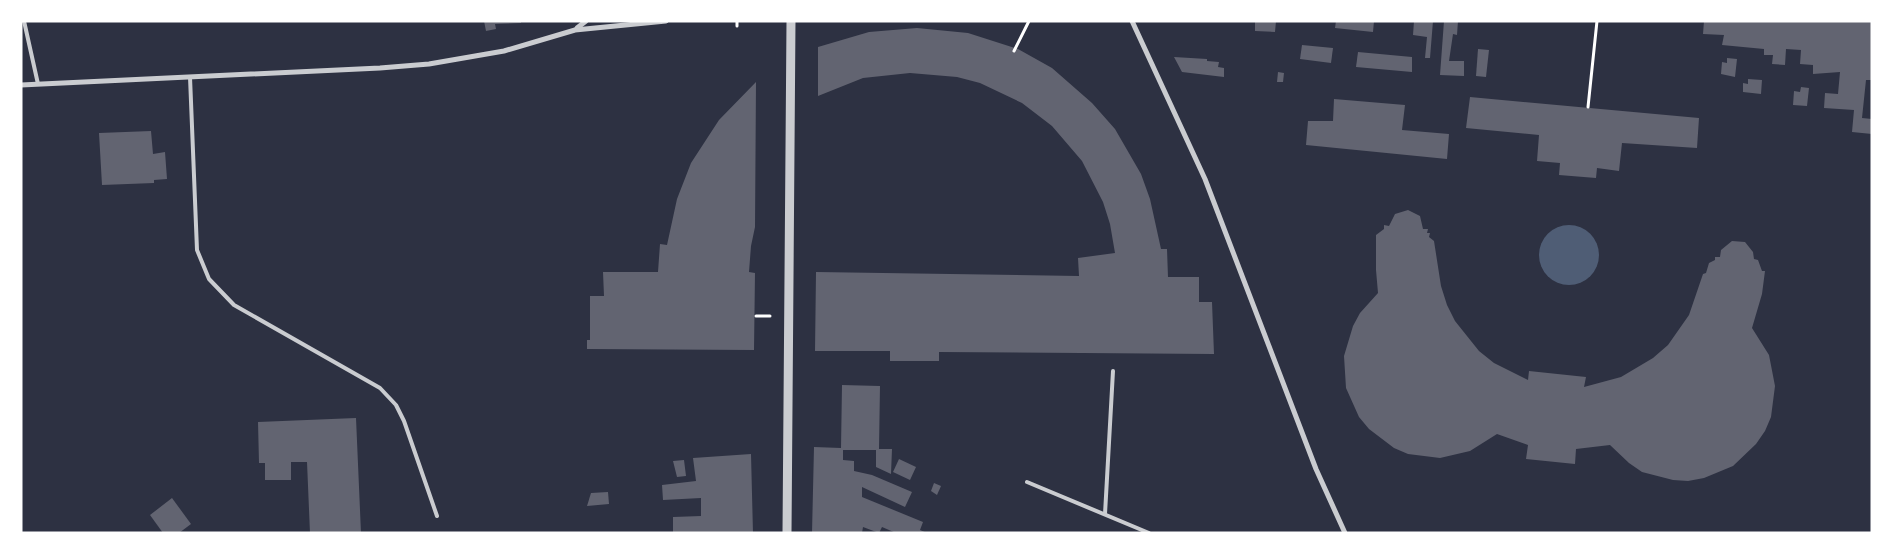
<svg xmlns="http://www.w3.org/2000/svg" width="1893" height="554" viewBox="0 0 1893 554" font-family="Overpass,sans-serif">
	<rect width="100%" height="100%" fill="#2d3142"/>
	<!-- water -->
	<circle fill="#4f5d75" cx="1569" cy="255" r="30"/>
	<!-- building -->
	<g fill="#626471">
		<path d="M 484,21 L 521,21 L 521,23 L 495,24 L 496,29 L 486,31 Z"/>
		<path d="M 1255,21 L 1276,21 L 1275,32 L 1255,31 Z"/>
		<path d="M 1336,21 L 1374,21 L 1373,32 L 1335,28 Z"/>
		<path d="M 1414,21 L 1433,21 L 1430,58 L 1425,58 L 1427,37 L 1413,35 Z"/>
		<path d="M 1444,21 L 1458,21 L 1457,35 L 1453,34 L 1449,61 L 1464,61 L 1464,76 L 1440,75 Z"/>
		<path d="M 1704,21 L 1872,21 L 1872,80 L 1866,80 L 1862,118 L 1872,119 L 1872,134 L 1852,132 L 1854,110 L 1824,108 L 1825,93 L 1838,94 L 1840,72 L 1813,74 L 1813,65 L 1800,64 L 1801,50 L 1786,49 L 1785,65 L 1772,64 L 1773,55 L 1764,55 L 1764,49 L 1722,45 L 1724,35 L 1703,34 Z"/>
		<path d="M 917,28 L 968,33 L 1018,49 L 1052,68 L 1092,103 L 1115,129 L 1141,174 L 1150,199 L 1161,249 L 1167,249 L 1168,277 L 1199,277 L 1199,302 L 1212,302 L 1214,354 L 939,352 L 939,361 L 890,361 L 890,351 L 815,351 L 816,272 L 1079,276 L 1078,258 L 1115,253 L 1110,224 L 1103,202 L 1082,161 L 1052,126 L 1022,103 L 980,83 L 957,77 L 910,73 L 863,78 L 818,96 L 818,47 L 869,32 Z"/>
		<path d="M 1302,45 L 1333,48 L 1331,63 L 1300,59 Z"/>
		<path d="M 1478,49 L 1489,50 L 1486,77 L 1476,76 Z"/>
		<path d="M 1358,52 L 1412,57 L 1412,72 L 1356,67 Z"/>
		<path d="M 1174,57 L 1207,59 L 1207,61 L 1219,62 L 1218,67 L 1224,68 L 1224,77 L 1182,72 Z"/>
		<path d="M 1727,58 L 1737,59 L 1735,77 L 1721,74 L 1722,62 L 1727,63 Z"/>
		<path d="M 1278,72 L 1284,73 L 1283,82 L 1277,82 Z"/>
		<path d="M 1748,79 L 1762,80 L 1761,94 L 1743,92 L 1743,83 L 1748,84 Z"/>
		<path d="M 756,82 L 755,227 L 751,246 L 749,272 L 755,273 L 754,350 L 587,349 L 587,340 L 590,340 L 590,296 L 604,296 L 603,272 L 658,272 L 660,244 L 667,245 L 677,199 L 691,163 L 719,120 Z"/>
		<path d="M 1801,87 L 1809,88 L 1807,106 L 1793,105 L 1794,91 L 1800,92 Z"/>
		<path d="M 1470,97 L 1699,118 L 1697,148 L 1622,143 L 1619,171 L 1597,168 L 1596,178 L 1559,175 L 1560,163 L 1537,161 L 1539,135 L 1466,128 Z"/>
		<path d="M 1334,99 L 1405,105 L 1402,130 L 1449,134 L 1447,159 L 1306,145 L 1308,121 L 1333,121 Z"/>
		<path d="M 151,131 L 153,154 L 165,152 L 167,179 L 154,180 L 154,183 L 102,185 L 99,133 Z"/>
		<path d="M 1408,210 L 1420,216 L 1423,229 L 1428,229 L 1427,233 L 1430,233 L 1429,237 L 1434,241 L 1441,286 L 1447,305 L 1455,321 L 1479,351 L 1494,363 L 1528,380 L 1529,371 L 1586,377 L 1584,387 L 1621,377 L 1653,358 L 1668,345 L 1689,315 L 1703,274 L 1706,273 L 1709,263 L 1715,260 L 1715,257 L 1720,257 L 1721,250 L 1732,241 L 1745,242 L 1753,252 L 1754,259 L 1758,260 L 1762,271 L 1765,271 L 1762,294 L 1752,328 L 1769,355 L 1775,386 L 1771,417 L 1765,431 L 1756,444 L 1733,466 L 1704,478 L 1688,481 L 1673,480 L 1642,472 L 1629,463 L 1610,445 L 1576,449 L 1575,464 L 1526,459 L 1528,445 L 1497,434 L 1470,451 L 1440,458 L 1408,454 L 1394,448 L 1369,429 L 1359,417 L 1346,388 L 1344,356 L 1353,326 L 1360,313 L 1378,293 L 1376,270 L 1376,235 L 1384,229 L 1384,225 L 1389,226 L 1395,214 Z"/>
		<path d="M 842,385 L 880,386 L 879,449 L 892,449 L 891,474 L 876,467 L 876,450 L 843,450 L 843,460 L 854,461 L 854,471 L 872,475 L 912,492 L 905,507 L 862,487 L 862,497 L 923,522 L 920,530 L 927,533 L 896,533 L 882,527 L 879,533 L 863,527 L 862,533 L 812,533 L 814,447 L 841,448 Z"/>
		<path d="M 356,418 L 361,533 L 310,533 L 307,462 L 291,462 L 291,480 L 265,480 L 265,463 L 259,463 L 258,422 Z"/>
		<path d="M 751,454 L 753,533 L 673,533 L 673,517 L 701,516 L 701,498 L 663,500 L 662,485 L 696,481 L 693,458 Z"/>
		<path d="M 899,459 L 916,467 L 910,480 L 893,472 Z"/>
		<path d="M 684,460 L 686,476 L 677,477 L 673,461 Z"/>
		<path d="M 934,483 L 941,486 L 937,495 L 931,491 Z"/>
		<path d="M 608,492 L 609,504 L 587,506 L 591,493 Z"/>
		<path d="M 172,498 L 191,524 L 179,533 L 163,533 L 150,515 Z"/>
	</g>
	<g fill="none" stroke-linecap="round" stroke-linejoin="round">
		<!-- path -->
		<g stroke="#fff" stroke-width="3">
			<path d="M 737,26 L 737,21"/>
			<path d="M 1014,51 L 1029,21"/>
			<path d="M 1588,107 L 1597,21"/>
			<path d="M 756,316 L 770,316"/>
		</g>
		<!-- service -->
		<g stroke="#caccd0" stroke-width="4">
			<path d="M 24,21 L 38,84"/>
			<path d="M 190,77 L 197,250 L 209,279 L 234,305 L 380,388 L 396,405 L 404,421 L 437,516"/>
			<path d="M 1027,482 L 1149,533"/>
			<path d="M 1105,514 L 1113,371"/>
		</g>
		<!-- minor -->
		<g stroke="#caccd0" stroke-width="5">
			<path d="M 1132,21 L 1205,179 L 1316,469 L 1345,533"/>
			<path d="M 577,28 L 586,21"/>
			<path d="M 21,85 L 380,68 L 429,64 L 504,51 L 575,30 L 666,21"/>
		</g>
		<!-- tertiary -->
		<path stroke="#caccd0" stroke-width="9" d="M 787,533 L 791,21"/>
	</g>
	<!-- border -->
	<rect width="1893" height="554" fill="none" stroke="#ffffff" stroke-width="45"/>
</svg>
